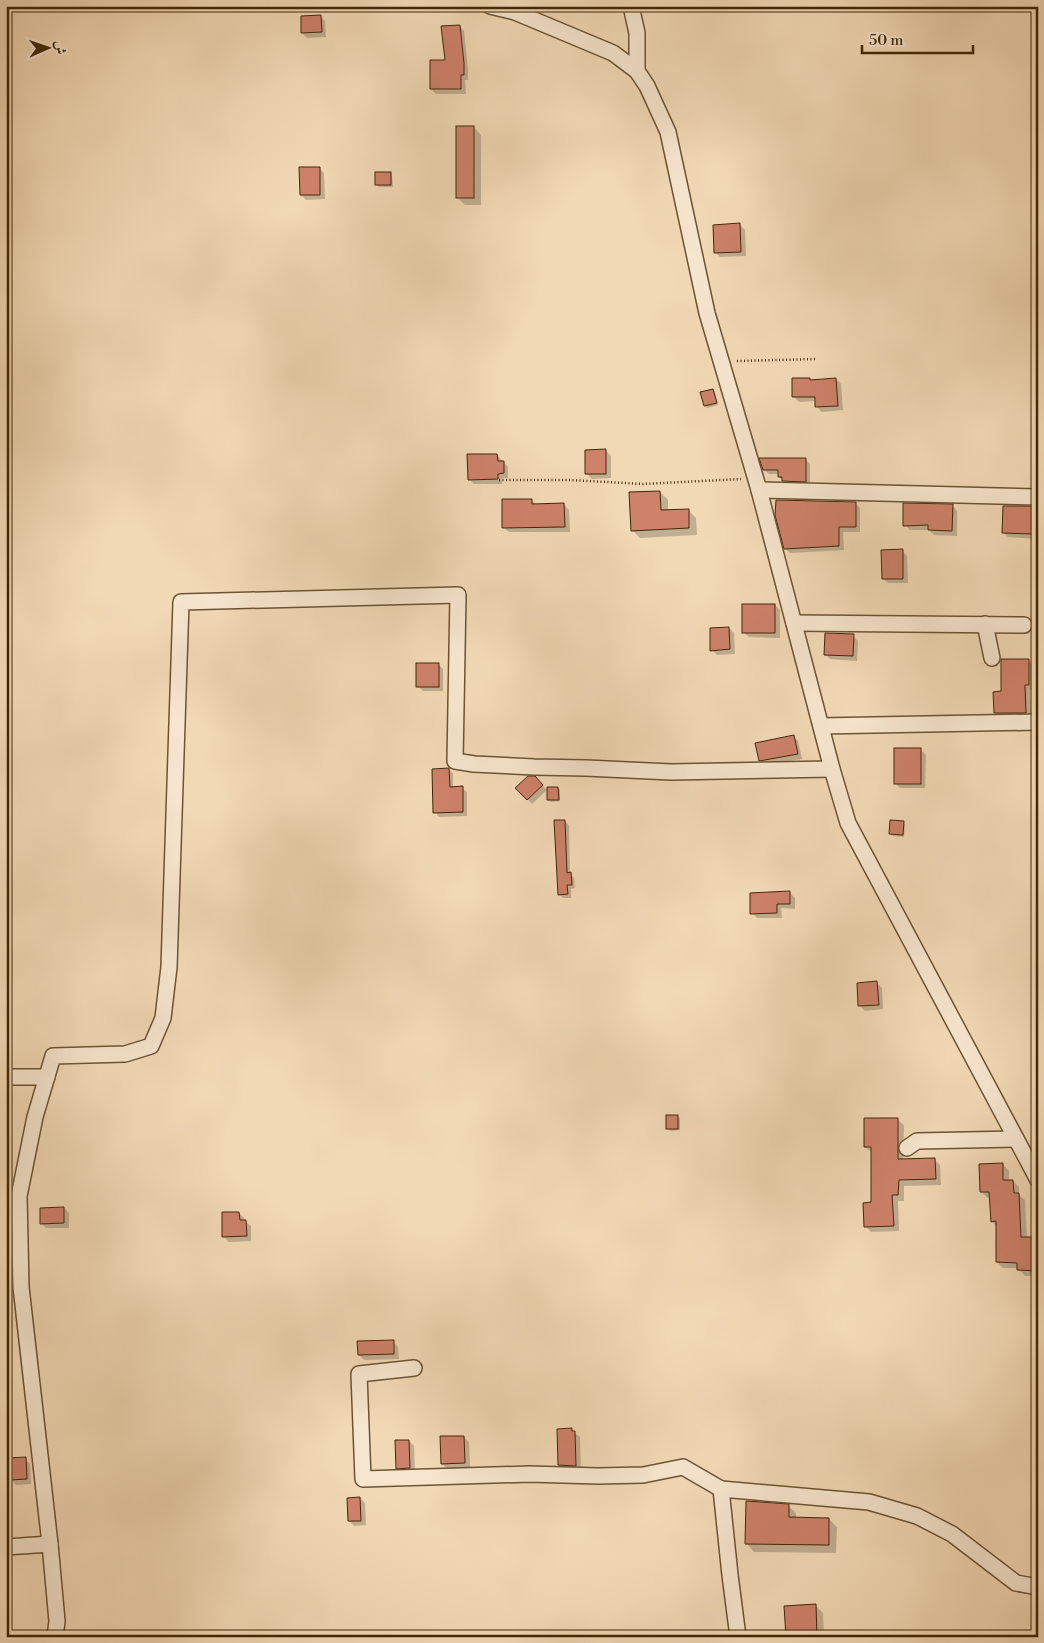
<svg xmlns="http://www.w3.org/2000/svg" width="1044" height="1643" viewBox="0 0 1044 1643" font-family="'Libre Bodoni',Amiri,serif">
	<rect width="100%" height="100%" fill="#f2d9b5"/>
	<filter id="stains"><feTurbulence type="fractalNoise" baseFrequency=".004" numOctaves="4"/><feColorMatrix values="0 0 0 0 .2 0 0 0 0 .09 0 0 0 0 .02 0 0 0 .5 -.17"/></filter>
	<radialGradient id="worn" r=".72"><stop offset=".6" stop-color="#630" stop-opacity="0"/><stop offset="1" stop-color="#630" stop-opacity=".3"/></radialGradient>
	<!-- shadow -->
	<g fill="#0003">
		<path d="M 320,16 L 325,21 L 326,37 L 307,38 L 302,33 Z"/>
		<path d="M 459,26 L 464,31 L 468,69 L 468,80 L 465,80 L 466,94 L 436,94 L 431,89 L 446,61 Z"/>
		<path d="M 474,127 L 481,135 L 481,205 L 465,205 L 457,197 Z"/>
		<path d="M 319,168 L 324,173 L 325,199 L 306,200 L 301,195 Z"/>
		<path d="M 390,173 L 392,175 L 393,187 L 379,187 L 377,185 Z"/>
		<path d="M 740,225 L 745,230 L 746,256 L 720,257 L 715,252 Z"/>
		<path d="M 809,379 L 811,381 L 836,379 L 841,384 L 843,410 L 822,412 L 817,407 L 816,401 L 799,402 L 794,397 Z"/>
		<path d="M 712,390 L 715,392 L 718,405 L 707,408 L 705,406 Z"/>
		<path d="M 606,451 L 611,456 L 611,478 L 592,479 L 587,474 Z"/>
		<path d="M 497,455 L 508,467 L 508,478 L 502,478 L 502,484 L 474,484 L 469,479 Z"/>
		<path d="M 806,460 L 810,464 L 810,486 L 787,485 L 779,477 L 779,474 L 769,474 L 764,469 Z"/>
		<path d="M 660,492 L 668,500 L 668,511 L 688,510 L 696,518 L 697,535 L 640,538 L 632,530 Z"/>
		<path d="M 531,500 L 537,505 L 564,504 L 569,510 L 570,532 L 509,532 L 503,527 Z"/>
		<path d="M 855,503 L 860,508 L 860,532 L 843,532 L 844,550 L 790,553 L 785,548 Z"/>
		<path d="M 952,505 L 957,511 L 957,536 L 934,535 L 929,530 L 910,530 L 905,525 Z"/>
		<path d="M 1034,508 L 1038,511 L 1038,539 L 1008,537 L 1003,532 Z"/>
		<path d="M 902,551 L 907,556 L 908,583 L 888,583 L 883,578 Z"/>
		<path d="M 775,605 L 780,610 L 780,638 L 749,637 L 743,632 Z"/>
		<path d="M 729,628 L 734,633 L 735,654 L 717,655 L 712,650 Z"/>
		<path d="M 853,636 L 858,641 L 857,661 L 830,659 L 825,654 Z"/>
		<path d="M 1028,660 L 1033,665 L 1034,690 L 1030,690 L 1031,717 L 1000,718 L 995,713 L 1002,692 Z"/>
		<path d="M 438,664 L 443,669 L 443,691 L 423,691 L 418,686 Z"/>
		<path d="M 793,736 L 798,741 L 802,759 L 766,765 L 761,760 Z"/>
		<path d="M 921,750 L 926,755 L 925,788 L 900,788 L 895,783 Z"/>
		<path d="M 448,769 L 453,773 L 453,788 L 462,788 L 467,792 L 467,816 L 439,817 L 435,812 Z"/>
		<path d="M 535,778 L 547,790 L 532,804 L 517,788 Z"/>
		<path d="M 558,788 L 560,790 L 560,801 L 551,802 L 549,800 Z"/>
		<path d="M 564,821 L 569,825 L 570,874 L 574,878 L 575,888 L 571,889 L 571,898 L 563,898 L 559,894 Z"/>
		<path d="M 903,822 L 905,824 L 904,837 L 893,836 L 891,834 Z"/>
		<path d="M 790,893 L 795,898 L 795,909 L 781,908 L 782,918 L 757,918 L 752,913 Z"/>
		<path d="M 877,983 L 882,988 L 883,1009 L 865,1011 L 860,1006 Z"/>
		<path d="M 677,1116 L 680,1118 L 680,1130 L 670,1131 L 668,1129 Z"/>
		<path d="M 898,1120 L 904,1125 L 903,1160 L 934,1159 L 940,1165 L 941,1185 L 904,1186 L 904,1201 L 898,1201 L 899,1231 L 871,1232 L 865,1226 L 872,1204 L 873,1153 L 865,1147 Z"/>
		<path d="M 1003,1164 L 1009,1171 L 1009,1181 L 1013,1181 L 1019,1187 L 1019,1195 L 1025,1200 L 1027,1238 L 1038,1238 L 1038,1276 L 1025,1276 L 1018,1268 L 1003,1268 L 997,1262 L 997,1227 L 992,1221 L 991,1198 L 988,1198 L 981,1192 Z"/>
		<path d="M 64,1208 L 69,1213 L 69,1228 L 46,1228 L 41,1223 Z"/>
		<path d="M 239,1213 L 244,1218 L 244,1221 L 251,1226 L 251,1241 L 229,1242 L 224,1237 Z"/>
		<path d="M 393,1342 L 398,1347 L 399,1359 L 364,1360 L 359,1355 Z"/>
		<path d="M 571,1430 L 580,1437 L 581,1470 L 564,1470 L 559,1465 Z"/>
		<path d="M 464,1437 L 469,1442 L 470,1468 L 447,1469 L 442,1464 Z"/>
		<path d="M 409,1441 L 414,1446 L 415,1473 L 402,1473 L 397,1468 Z"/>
		<path d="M 25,1459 L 30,1464 L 31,1484 L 16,1485 L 11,1480 Z"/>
		<path d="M 360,1498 L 365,1503 L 366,1525 L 354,1526 L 349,1521 Z"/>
		<path d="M 788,1506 L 796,1513 L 796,1519 L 829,1519 L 837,1527 L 836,1553 L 754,1552 L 747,1544 Z"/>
		<path d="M 815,1605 L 823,1613 L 824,1637 L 787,1637 Z"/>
	</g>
	<!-- building -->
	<g fill="#ce816b" stroke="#402807">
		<path d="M 321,15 L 322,32 L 301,33 L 301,16 Z"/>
		<path d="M 460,25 L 464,63 L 464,75 L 461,75 L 461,89 L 430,89 L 430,60 L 445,60 L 441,26 Z"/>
		<rect x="456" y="126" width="18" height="72"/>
		<path d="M 299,167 L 320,167 L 320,195 L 300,195 Z"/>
		<rect x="375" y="172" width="16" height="13"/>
		<path d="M 740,223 L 741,252 L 714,253 L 713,225 Z"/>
		<path d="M 792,378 L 810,378 L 810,380 L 836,378 L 838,406 L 815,407 L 815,397 L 792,397 Z"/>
		<path d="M 713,389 L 717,403 L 704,406 L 700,392 Z"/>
		<path d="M 606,449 L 606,474 L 585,474 L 585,450 Z"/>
		<path d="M 467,454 L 497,454 L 498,461 L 504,461 L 504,473 L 498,474 L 498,479 L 468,480 Z"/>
		<path d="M 759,458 L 806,458 L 806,482 L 782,481 L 782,477 L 778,477 L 778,470 L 763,470 Z"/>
		<path d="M 660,491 L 661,510 L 689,509 L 689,528 L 631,531 L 629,492 Z"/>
		<path d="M 502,499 L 532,499 L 532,504 L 564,503 L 565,527 L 502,528 Z"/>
		<path d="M 776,500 L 856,502 L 856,527 L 839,527 L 839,546 L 784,549 L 775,515 Z"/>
		<path d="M 903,503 L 953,504 L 952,531 L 928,530 L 928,525 L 903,526 Z"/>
		<path d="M 1003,506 L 1035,506 L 1033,534 L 1002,533 Z"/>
		<path d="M 903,549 L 903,579 L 882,579 L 881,550 Z"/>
		<rect x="742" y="604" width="33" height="29"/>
		<path d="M 729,627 L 730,649 L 710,651 L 710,628 Z"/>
		<path d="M 825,633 L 854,634 L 853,656 L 824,655 Z"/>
		<path d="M 1001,659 L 1029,659 L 1029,685 L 1025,685 L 1026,713 L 994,713 L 993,692 L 1001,691 Z"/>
		<rect x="416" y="663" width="23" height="24"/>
		<path d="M 794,735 L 798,754 L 759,761 L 755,743 Z"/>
		<rect x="894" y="748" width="27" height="36"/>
		<path d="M 449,768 L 450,787 L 463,786 L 463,812 L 433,813 L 432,769 Z"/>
		<path d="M 528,776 L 535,776 L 543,785 L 527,800 L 515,788 Z"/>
		<path d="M 547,787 L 558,787 L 559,800 L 547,800 Z"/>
		<path d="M 554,820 L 565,820 L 567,873 L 571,872 L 572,885 L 567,885 L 568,894 L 558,895 Z"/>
		<path d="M 890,820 L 904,821 L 903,835 L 889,834 Z"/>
		<path d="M 790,891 L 790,904 L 777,904 L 777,913 L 750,914 L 750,893 Z"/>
		<path d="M 877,981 L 879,1005 L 858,1006 L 857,983 Z"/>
		<rect x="666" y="1115" width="12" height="14"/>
		<path d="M 864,1118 L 898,1118 L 898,1159 L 935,1158 L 936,1179 L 899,1180 L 898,1195 L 892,1195 L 894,1226 L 864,1227 L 863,1203 L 871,1202 L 871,1147 L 864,1147 Z"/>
		<path d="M 1003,1163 L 1003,1180 L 1013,1180 L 1014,1193 L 1019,1193 L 1021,1237 L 1038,1237 L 1038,1271 L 1017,1270 L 1017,1263 L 996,1262 L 996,1221 L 991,1222 L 989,1192 L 980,1192 L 979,1164 Z"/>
		<path d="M 64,1207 L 64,1223 L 40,1224 L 40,1208 Z"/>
		<path d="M 222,1212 L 239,1212 L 240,1220 L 246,1220 L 247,1236 L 222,1237 Z"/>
		<path d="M 394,1340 L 394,1354 L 358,1355 L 357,1341 Z"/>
		<path d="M 572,1428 L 572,1431 L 575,1431 L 576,1466 L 558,1465 L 557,1429 Z"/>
		<path d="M 440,1436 L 464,1436 L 465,1463 L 441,1464 Z"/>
		<path d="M 395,1440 L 409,1440 L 410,1468 L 396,1469 Z"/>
		<path d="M 26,1457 L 27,1479 L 10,1480 L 8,1458 Z"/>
		<path d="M 360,1497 L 361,1521 L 348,1521 L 347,1498 Z"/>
		<path d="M 746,1501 L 789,1504 L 789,1517 L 829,1518 L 829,1545 L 745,1544 Z"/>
		<path d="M 816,1604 L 817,1637 L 786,1637 L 784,1606 Z"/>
	</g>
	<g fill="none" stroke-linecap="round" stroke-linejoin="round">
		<!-- minor casing -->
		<g stroke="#6c5432" stroke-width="18">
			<g id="minor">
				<path d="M 490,6 L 515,12 L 613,53 L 637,71 L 647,86 L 668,132 L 707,313 L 759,490 L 832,769 L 848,823 L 1038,1180"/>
				<path d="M 631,6 L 637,33 L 637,71"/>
				<path d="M 759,490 L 1038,497"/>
				<path d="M 794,623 L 1024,625"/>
				<path d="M 985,624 L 992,658"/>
				<path d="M 821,726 L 1038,722"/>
				<path d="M 6,1077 L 47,1077"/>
				<path d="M 907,1148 L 917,1141 L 1016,1139"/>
				<path d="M 414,1368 L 359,1374 L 363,1479 L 529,1474 L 598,1476 L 643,1475 L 683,1467 L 721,1489"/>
				<path d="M 6,1547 L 50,1544"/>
				<path d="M 55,1637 L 57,1621 L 50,1544 L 21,1287 L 19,1196 L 35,1117 L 53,1056 L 125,1054 L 151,1046 L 163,1018 L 169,967 L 181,602 L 458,595 L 455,761 L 474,764 L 534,767 L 586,768 L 671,772 L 832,769"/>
				<path d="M 738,1637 L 730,1575 L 721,1489 L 869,1502 L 917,1516 L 952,1534 L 1016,1583 L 1038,1587"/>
			</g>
		</g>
		<!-- path -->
		<g stroke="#402807" stroke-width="2.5" stroke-dasharray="1 2.5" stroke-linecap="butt">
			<path d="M 737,361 L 816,359"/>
			<path d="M 499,480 L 570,480 L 643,484 L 741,479"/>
		</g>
		<!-- minor -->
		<use href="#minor" stroke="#f7e6cf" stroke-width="15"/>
	</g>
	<!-- margin -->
	<rect width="1044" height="1643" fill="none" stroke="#f2d9b5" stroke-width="25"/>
	<rect x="8" y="8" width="1029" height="1628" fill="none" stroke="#402807" stroke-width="2.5"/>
	<rect x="12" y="12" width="1019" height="1618" fill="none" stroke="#402807"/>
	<!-- north arrow -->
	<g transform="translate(48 48) rotate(88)" stroke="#f7e6cf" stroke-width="4" paint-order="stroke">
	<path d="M0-4L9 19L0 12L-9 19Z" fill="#402807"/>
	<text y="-8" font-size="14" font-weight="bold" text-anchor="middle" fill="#402807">ش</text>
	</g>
	<!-- scale -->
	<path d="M862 45v8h111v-8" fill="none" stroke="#402807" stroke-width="2.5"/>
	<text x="869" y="45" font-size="15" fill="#402807" stroke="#f7e6cf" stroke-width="4" paint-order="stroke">50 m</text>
	<rect width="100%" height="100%" filter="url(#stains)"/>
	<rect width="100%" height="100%" fill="url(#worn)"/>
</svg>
